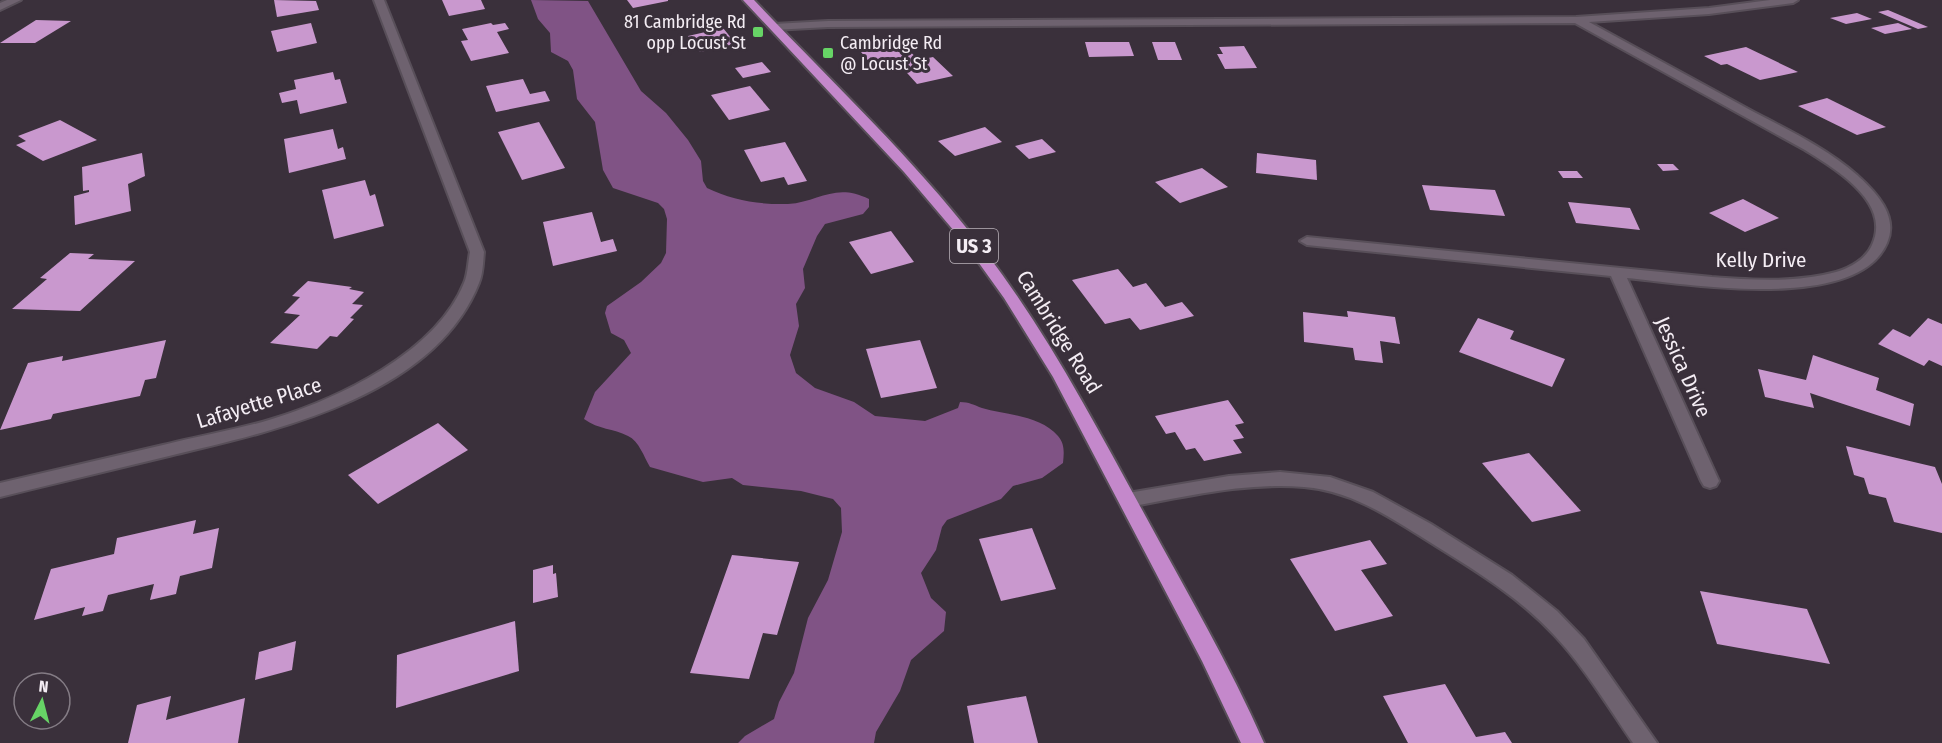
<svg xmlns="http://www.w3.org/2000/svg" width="1942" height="743" viewBox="0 0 1942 743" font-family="'Fira Sans Condensed',sans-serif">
	<rect width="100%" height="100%" fill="#3a303b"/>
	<!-- forest -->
	<path fill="#805385" d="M 531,0 L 588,1 L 641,91 L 666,113 L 688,140 L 701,161 L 703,181 L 707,188 C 732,200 760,205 788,204 C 819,202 835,182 869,199 L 869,207 L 863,214 L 825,224 L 817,236 L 803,269 L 805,288 L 796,304 L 799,326 L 790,355 L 796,373 L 815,388 L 854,402 L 875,416 L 925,421 L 958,408 L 960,402 C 969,402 974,405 982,408 C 1006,415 1040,415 1058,436 C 1065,444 1064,453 1063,463 L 1042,478 L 1013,486 L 1001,499 L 947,520 L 942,527 L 936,550 L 921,573 L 931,598 L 946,612 L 944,631 L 911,660 L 900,691 L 876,732 L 874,743 L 738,743 L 745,736 L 774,719 L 779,702 L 794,673 L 808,618 L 828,580 L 842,532 L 841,508 L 833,499 L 801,491 L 743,485 L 732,478 L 703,482 L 650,467 C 644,457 639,441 628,436 C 613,428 599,430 584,419 L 595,392 L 631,353 L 624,340 L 611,333 L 605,313 L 607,306 L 641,282 L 661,263 L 666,253 L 667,219 L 664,209 L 658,203 L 613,188 L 603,170 L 595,122 L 577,99 L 573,70 L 568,61 L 551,52 L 550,33 L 538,19 Z"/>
	<!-- building -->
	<g fill="#c998ce">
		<path d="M 274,0 L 316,1 L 319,10 L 277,17 Z"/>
		<path d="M 442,0 L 481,0 L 485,9 L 449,16 Z"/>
		<path d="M 627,0 L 668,0 L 668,1 L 633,8 Z"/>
		<path d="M 1888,10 L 1928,27 L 1918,29 L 1878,12 Z"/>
		<path d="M 1857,13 L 1872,19 L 1846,24 L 1830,18 Z"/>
		<path d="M 36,20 L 71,21 L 35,43 L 0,43 Z"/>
		<path d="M 311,23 L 317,43 L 277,52 L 271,31 Z"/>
		<path d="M 491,23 L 493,25 L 505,23 L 509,29 L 497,32 L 509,53 L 471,61 L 461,41 L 468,40 L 462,29 Z"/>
		<path d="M 1898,23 L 1912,29 L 1885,34 L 1871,28 Z"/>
		<path d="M 723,28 L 736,44 L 700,52 L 688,36 Z"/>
		<path d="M 1085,42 L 1129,42 L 1134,56 L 1089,57 Z"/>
		<path d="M 1152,42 L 1175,42 L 1182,60 L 1158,60 Z"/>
		<path d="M 890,46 L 893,50 L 905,47 L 919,60 L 933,57 L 953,76 L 917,84 L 899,64 L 895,65 L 891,61 L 872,65 L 861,52 Z"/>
		<path d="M 1244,46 L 1257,68 L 1225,69 L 1217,54 L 1223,54 L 1219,47 Z"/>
		<path d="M 1746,47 L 1798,72 L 1760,80 L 1727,64 L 1721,65 L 1704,56 Z"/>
		<path d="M 762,62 L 771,72 L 743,78 L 735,68 Z"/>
		<path d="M 333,72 L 335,80 L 340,79 L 347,103 L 300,114 L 297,100 L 282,103 L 279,93 L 296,89 L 294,80 Z"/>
		<path d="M 523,79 L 530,94 L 545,91 L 550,101 L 496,112 L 486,86 Z"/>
		<path d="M 750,86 L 770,110 L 729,120 L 711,95 Z"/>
		<path d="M 1827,98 L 1886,127 L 1857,135 L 1798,106 Z"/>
		<path d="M 60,120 L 97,140 L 43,161 L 16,145 L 26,141 L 18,136 Z"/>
		<path d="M 539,122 L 565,168 L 522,180 L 498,132 Z"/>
		<path d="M 985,127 L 1002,142 L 955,156 L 938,141 Z"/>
		<path d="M 333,129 L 338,149 L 343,147 L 346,159 L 289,173 L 284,139 Z"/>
		<path d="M 1042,139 L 1056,152 L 1029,159 L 1015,146 Z"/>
		<path d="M 785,142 L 807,181 L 788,185 L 784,177 L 761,182 L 744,150 Z"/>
		<path d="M 142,153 L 145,176 L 128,184 L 131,211 L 75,225 L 74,196 L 89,192 L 89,190 L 83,191 L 82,167 Z"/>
		<path d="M 1257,153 L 1316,160 L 1317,180 L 1256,173 Z"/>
		<path d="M 1657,164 L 1673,164 L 1679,170 L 1663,171 Z"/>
		<path d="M 1202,168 L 1228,187 L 1180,203 L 1155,182 Z"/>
		<path d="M 1558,171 L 1577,171 L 1583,178 L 1563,178 Z"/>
		<path d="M 365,180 L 370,196 L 375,194 L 384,226 L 334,239 L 322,190 Z"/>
		<path d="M 1422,185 L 1495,190 L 1505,216 L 1430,210 Z"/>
		<path d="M 1743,199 L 1779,218 L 1745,232 L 1709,213 Z"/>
		<path d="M 1568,202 L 1630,208 L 1640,230 L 1576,223 Z"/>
		<path d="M 592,212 L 601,242 L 613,239 L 617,251 L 553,266 L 543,222 Z"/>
		<path d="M 891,231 L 914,262 L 871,274 L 849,242 Z"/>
		<path d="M 70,253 L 94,254 L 88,259 L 135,261 L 80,311 L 12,309 L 47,279 L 40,278 Z"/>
		<path d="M 1118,269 L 1133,287 L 1146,283 L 1165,307 L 1182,302 L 1194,316 L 1140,330 L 1130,318 L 1105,324 L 1072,280 Z"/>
		<path d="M 308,281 L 352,287 L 349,289 L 364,292 L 352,304 L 363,305 L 350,318 L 354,319 L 337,337 L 330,336 L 317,349 L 270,343 L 300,315 L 284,313 L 300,297 L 292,296 Z"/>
		<path d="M 1347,311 L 1395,317 L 1400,344 L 1380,341 L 1383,363 L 1355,360 L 1353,348 L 1304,342 L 1303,312 L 1348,317 Z"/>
		<path d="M 1478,318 L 1514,331 L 1510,339 L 1565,359 L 1552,387 L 1459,352 Z"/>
		<path d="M 1928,318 L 1942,324 L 1942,366 L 1929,360 L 1924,366 L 1878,344 L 1893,329 L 1910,337 Z"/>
		<path d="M 166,340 L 156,378 L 145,380 L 140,396 L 53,414 L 51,419 L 0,430 L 28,363 L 63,356 L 62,361 Z"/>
		<path d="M 920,340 L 937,388 L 881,398 L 866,349 Z"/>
		<path d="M 1813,355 L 1879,378 L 1876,390 L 1914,404 L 1910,426 L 1810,393 L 1814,408 L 1765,397 L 1758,369 L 1806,380 Z"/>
		<path d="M 1228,400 L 1244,423 L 1235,425 L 1244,438 L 1233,440 L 1242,453 L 1204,461 L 1195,448 L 1186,450 L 1175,432 L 1166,434 L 1155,416 Z"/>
		<path d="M 438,423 L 468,450 L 378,504 L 348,475 Z"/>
		<path d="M 1846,446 L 1935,467 L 1942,484 L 1942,533 L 1894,522 L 1886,498 L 1869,494 L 1864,478 L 1854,475 Z"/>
		<path d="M 1529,453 L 1581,511 L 1532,522 L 1482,463 Z"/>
		<path d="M 196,520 L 193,534 L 219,528 L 212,568 L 180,576 L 176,594 L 150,600 L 154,584 L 108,595 L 103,611 L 82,616 L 85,607 L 34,620 L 51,569 L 114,554 L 117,538 Z"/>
		<path d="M 1032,528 L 1056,589 L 1001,601 L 979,539 Z"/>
		<path d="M 1370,540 L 1387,564 L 1361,570 L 1393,616 L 1335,631 L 1290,559 Z"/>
		<path d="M 732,555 L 799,562 L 777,635 L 763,633 L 749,679 L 690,673 Z"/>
		<path d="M 553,565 L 553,574 L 556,573 L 558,597 L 533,603 L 533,570 Z"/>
		<path d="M 1700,591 L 1807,609 L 1830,664 L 1717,644 Z"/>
		<path d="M 515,621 L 519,671 L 396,708 L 397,655 Z"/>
		<path d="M 296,641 L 292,670 L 255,680 L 259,652 Z"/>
		<path d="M 1445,684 L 1476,737 L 1505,732 L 1512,743 L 1408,743 L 1383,696 Z"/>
		<path d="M 171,696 L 166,720 L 245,698 L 238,743 L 128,743 L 137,705 Z"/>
		<path d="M 1026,696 L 1038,743 L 974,743 L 967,706 Z"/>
	</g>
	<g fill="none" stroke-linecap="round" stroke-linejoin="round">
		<!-- service casing -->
		<g stroke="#584f59" stroke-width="4">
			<path id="service" d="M 1280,472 L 1330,477 L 1373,492 L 1431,524 L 1512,575 L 1557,611 L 1584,639 L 1657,743 L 1633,743 C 1608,707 1585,668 1555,636 C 1521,599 1478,572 1436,546 C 1394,520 1354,491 1304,487 C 1245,482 1186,497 1128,507 L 1121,505 L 1119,500 L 1121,495 L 1128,493 L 1229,476 Z"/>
		</g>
		<!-- minor casing -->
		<g stroke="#584f59" stroke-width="4">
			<g id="minor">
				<path d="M 7,0 L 21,0 L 0,10 L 0,3 Z"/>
				<path d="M 374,0 L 384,0 L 484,252 C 483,262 483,274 479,283 C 434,397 274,431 169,456 C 112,470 56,483 0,497 L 0,483 C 54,470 109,458 163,445 C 199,436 235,430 269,420 C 338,399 436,353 464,283 C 468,274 468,262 470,252 Z"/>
				<path d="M 1770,0 L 1798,0 L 1793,3 L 1709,14 L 1589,22 C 1643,52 1698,81 1752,111 C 1788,130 1826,148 1857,175 C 1876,192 1899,216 1887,243 C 1857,313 1687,284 1627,278 L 1719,481 L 1716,486 L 1710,488 L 1704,486 L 1701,481 L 1611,276 L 1307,245 L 1300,241 L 1307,237 L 1712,277 C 1753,280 1796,283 1836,272 C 1850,268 1866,259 1872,245 C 1892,202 1835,169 1805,150 L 1575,23 L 828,27 L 774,30 L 769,27 L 774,24 L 828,21 L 1576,17 L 1709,8 Z"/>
			</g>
		</g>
		<!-- trunk casing -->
		<g stroke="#584f59" stroke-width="4">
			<path id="trunk" d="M 743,0 L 754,0 C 829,79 910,155 977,241 C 1044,326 1094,422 1146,517 C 1186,591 1230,665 1264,743 L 1241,743 L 1202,661 L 1053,377 L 1004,298 L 966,245 L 904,172 Z"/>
		</g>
		<!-- service -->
		<use href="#service" fill="#6e626f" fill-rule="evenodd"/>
		<!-- minor -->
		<use href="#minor" fill="#6e626f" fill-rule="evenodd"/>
		<!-- trunk -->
		<use href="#trunk" fill="#c488cb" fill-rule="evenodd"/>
	</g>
	<!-- markers -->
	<g fill="#67d466" stroke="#3a303b" stroke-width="2">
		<rect x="752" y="26" width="12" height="12" rx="3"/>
		<rect x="822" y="47" width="12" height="12" rx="3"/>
	</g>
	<g text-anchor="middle" stroke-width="6" stroke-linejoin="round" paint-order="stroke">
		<!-- far-poi labels -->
		<g font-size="18" fill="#f4edf4" stroke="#3a303b" text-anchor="end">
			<text x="746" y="28">81 Cambridge Rd<tspan x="746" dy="21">opp Locust St</tspan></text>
			<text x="840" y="49" text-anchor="start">Cambridge Rd<tspan x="840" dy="21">@ Locust St</tspan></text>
		</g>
		<!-- shield labels -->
		<rect fill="#3a303b" stroke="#bcb4bc" stroke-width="1.5" x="950" y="229" width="48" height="34" rx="4.5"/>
		<g font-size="20" font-weight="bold" fill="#f4edf4">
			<text x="974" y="253">US 3</text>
		</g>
		<!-- street labels -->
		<g font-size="21" fill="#f4edf4" stroke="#3a303b">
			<text x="1761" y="267">Kelly Drive</text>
			<text transform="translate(1059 332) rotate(58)" y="7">Cambridge Road</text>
			<text transform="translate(1683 367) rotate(66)" y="7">Jessica Drive</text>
			<text transform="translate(259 403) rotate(-17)" y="7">Lafayette Place</text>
		</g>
	</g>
	<!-- north arrow -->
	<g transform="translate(42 701) rotate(6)"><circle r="28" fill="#3a303b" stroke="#847c85" stroke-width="1.5"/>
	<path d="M0-4.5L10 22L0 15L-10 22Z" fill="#67d466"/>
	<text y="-9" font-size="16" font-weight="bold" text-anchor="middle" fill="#f4edf4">N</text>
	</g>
</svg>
